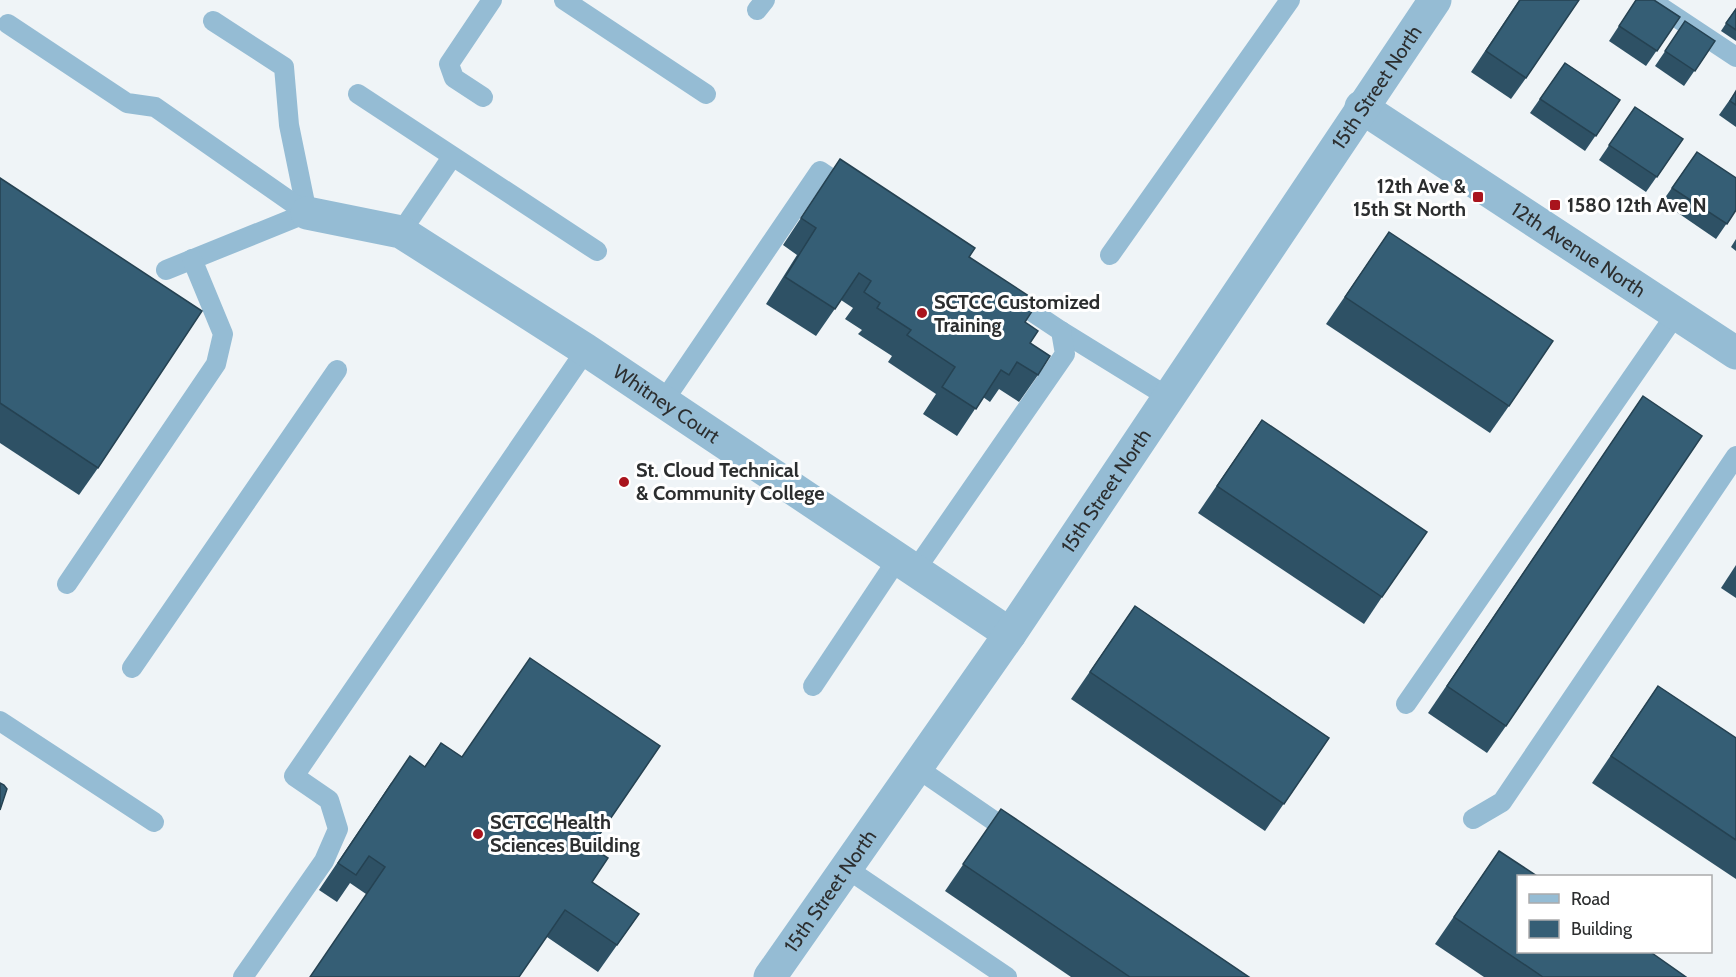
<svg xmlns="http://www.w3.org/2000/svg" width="1736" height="977" viewBox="0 0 1736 977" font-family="Cabin,sans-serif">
	<rect width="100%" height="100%" fill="#eff4f7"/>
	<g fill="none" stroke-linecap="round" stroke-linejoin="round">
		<!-- service -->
		<g stroke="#95bcd4" stroke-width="20">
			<path d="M 564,0 L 706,94"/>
			<path d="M 1650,0 L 1736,57"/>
			<path d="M 757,10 L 765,0"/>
			<path d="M 213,21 L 284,67 L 289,125 L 307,213"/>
			<path d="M 8,24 L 127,103 L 155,107 L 307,213"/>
			<path d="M 358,94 L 597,251"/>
			<path d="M 483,97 L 454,78 L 449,64 L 492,0"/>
			<path d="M 401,232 L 452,157"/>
			<path d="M 1110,255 L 1290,0"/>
			<path d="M 166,270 L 307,213"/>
			<path d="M 1061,331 L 1168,397"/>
			<path d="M 663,402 L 820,171 L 848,190"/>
			<path d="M 914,572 L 1065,354 L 1061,331 L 1010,297"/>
			<path d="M 67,584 L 216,364 L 223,334 L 192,259"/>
			<path d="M 132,668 L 337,370"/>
			<path d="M 813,686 L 897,560"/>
			<path d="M 1406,704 L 1676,314"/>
			<path d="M 0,721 L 154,822"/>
			<path d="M 917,768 L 1013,834"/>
			<path d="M 1473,819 L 1502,802 L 1736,456"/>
			<path d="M 846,868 L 1007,977"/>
			<path d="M 243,977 L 324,861 L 338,829 L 329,800 L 294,776 L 586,350"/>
		</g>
		<!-- minor -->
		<g stroke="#95bcd4" stroke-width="33">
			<path id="s1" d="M 1361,107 L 1736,353"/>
			<path id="s2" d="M 307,213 L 401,232 L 586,350 L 1010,634"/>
		</g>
		<!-- tertiary -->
		<path stroke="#95bcd4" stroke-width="33" id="s3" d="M 770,977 L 1010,634 L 1435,0"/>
	</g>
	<!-- wall -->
	<g fill="#2e5165">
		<path d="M 1519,0 L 1526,78 L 1511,99 L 1471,72 Z"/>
		<path d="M 1636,0 L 1680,17 L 1646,66 L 1609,41 Z"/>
		<path d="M 1736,8 L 1736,41 L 1721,31 Z"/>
		<path d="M 1685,22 L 1715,41 L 1684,86 L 1655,66 Z"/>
		<path d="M 1565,63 L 1620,100 L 1585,151 L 1530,113 Z"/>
		<path d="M 1736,91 L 1736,127 L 1719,115 Z"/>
		<path d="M 1635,107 L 1683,139 L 1646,192 L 1599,160 Z"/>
		<path d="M 1697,152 L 1736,210 L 1716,239 L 1662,202 Z"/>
		<path d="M 840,159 L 969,257 L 1025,322 L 1038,375 L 1019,402 L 999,389 L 990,402 L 983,397 L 957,436 L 923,414 L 936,394 L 888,362 L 892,356 L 858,334 L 862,330 L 845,319 L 853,308 L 841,300 L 816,336 L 766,304 L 797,255 L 783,245 Z"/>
		<path d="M 0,178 L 98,468 L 79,495 L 0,443 Z"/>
		<path d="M 1389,232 L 1509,406 L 1490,433 L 1326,324 Z"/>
		<path d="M 1736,239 L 1736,251 L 1731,247 Z"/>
		<path d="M 1643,396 L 1506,726 L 1487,753 L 1428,713 Z"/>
		<path d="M 1261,421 L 1382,597 L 1364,624 L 1198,513 Z"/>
		<path d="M 1736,565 L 1736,598 L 1721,588 Z"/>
		<path d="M 1135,606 L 1329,738 L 1265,831 L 1071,699 Z"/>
		<path d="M 1658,686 L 1736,738 L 1736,879 L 1592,783 Z"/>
		<path d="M 441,743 L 591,847 L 592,882 L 639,914 L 598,972 L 547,937 L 366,894 L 350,883 L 337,902 L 319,890 L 391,783 L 424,767 Z"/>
		<path d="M 1001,809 L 1249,977 L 1071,977 L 945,891 Z"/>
		<path d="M 1499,851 L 1686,977 L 1484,977 L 1435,944 Z"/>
	</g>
	<!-- building -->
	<g fill="#355e75" stroke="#254252" stroke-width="1.5">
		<path d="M 1520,0 L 1579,0 L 1526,78 L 1486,51 Z"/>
		<path d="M 1636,0 L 1654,0 L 1680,17 L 1657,51 L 1619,26 Z"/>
		<path d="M 1736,9 L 1736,30 L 1726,23 Z"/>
		<path d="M 1685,21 L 1715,41 L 1695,71 L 1665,51 Z"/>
		<path d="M 1565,63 L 1620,100 L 1596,136 L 1540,99 Z"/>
		<path d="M 1736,91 L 1736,105 L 1730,101 Z"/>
		<path d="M 1635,107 L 1683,139 L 1657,177 L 1609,145 Z"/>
		<path d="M 1697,152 L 1736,178 L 1736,210 L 1727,224 L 1672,188 Z"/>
		<path d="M 840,159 L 975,248 L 969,257 L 1038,302 L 1025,322 L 1038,331 L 1030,343 L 1050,356 L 1038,375 L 1017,362 L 1009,375 L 1001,370 L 976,409 L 942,387 L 955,367 L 907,335 L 911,330 L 877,308 L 880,303 L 864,292 L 871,281 L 859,273 L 835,309 L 785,277 L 816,228 L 801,218 Z"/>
		<path d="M 0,178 L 202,311 L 98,468 L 0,403 Z"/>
		<path d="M 1389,232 L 1553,341 L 1509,406 L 1345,297 Z"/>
		<path d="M 1643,396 L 1702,436 L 1506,726 L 1447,686 Z"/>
		<path d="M 1262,420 L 1427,532 L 1382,597 L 1217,486 Z"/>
		<path d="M 1135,606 L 1329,738 L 1284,804 L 1090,672 Z"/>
		<path d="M 530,658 L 660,746 L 591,847 L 608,858 L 592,882 L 639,914 L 617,945 L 565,910 L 519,977 L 310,977 L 385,867 L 369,856 L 356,875 L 338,863 L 410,756 L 425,767 L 441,743 L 462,757 Z"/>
		<path d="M 1658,686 L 1736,738 L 1736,840 L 1611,756 Z"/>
		<path d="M 0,783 L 4,785 L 7,789 L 0,810 Z"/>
		<path d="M 1001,809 L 1249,977 L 1130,977 L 963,864 Z"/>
		<path d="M 1499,851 L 1537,876 L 1518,876 L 1518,951 L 1649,951 L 1686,977 L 1543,977 L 1454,917 Z"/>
	</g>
	<!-- markers -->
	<g fill="#a9141d" stroke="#fff" stroke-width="2">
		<rect x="1472" y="191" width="12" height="12" rx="3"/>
		<rect x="1549" y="199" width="12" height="12" rx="3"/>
		<circle cx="922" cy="313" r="6"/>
		<circle cx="624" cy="482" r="6"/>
		<circle cx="478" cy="834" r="6"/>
	</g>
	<g text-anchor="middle" stroke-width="6" stroke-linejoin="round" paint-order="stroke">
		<!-- street labels -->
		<g font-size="20" fill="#2c2e2f" stroke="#fff">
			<text dy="7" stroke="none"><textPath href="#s3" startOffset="1077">15th Street North</textPath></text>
			<text dy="7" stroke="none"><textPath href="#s1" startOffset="260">12th Avenue North</textPath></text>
			<text dy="7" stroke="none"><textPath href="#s2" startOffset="412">Whitney Court</textPath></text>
			<text dy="7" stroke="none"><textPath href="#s3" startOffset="591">15th Street North</textPath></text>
			<text dy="7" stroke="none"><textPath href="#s3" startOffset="105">15th Street North</textPath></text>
		</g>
		<!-- poi labels -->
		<g font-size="20" font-weight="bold" fill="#2c2e2f" stroke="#fff" text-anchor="start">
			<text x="1466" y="193" text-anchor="end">12th Ave &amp;<tspan x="1466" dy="23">15th St North</tspan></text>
			<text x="1567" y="212">1580 12th Ave N</text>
			<text x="934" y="309">SCTCC Customized<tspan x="934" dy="23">Training</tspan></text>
			<text x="636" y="477">St. Cloud Technical<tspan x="636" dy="23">&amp; Community College</tspan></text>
			<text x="490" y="829">SCTCC Health<tspan x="490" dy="23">Sciences Building</tspan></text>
		</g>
	</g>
	<!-- legend -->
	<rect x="1517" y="875" width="195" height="78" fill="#ffffff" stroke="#ababac" stroke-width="1.5"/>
	<rect x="1529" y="894" width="30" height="9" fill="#95bcd4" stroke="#ababac" stroke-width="1.5"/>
	<text x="1571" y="905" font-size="18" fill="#2c2e2f">Road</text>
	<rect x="1529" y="920" width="30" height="18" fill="#355e75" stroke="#ababac" stroke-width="1.5"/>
	<text x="1571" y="935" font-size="18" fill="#2c2e2f">Building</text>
</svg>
